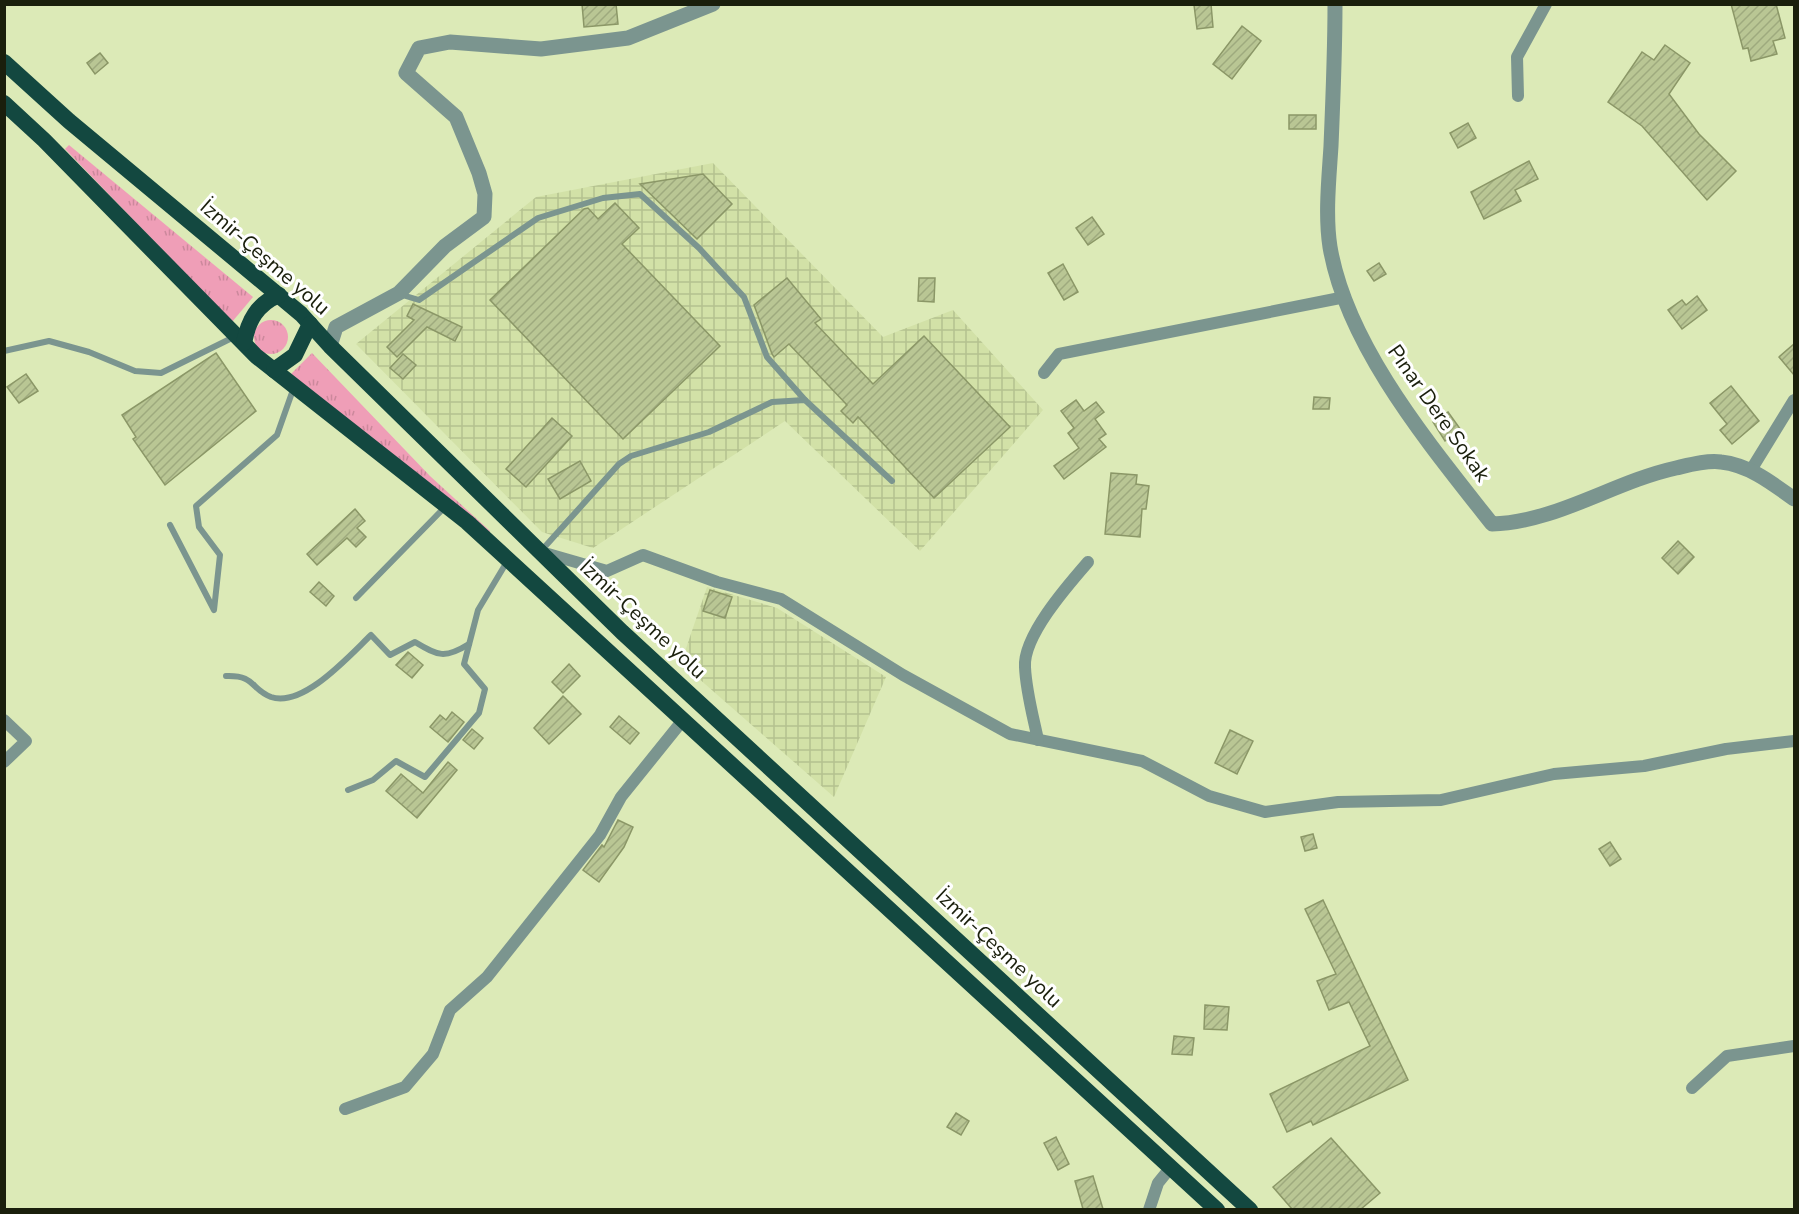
<svg xmlns="http://www.w3.org/2000/svg" width="1799" height="1214" viewBox="0 0 1799 1214" font-family="'Nunito Sans',sans-serif">
	<defs>
		<pattern id="industrial-grid" width="8" height="8" patternUnits="userSpaceOnUse" patternTransform="scale(1.5)"><rect width="8" height="8" fill="#d2e1a7"/><path d="M0 4h8M4 0v8" fill="none" stroke="#b4c18f"/></pattern>
		<pattern id="grass-tufts" width="24" height="20" patternUnits="userSpaceOnUse" patternTransform="scale(1.5)"><rect width="24" height="20" fill="#ef9eb7"/><path d="M3 7l-1-3M5 7V3M7 7l1-3M15 17l-1-3M17 17v-4M19 17l1-3" fill="none" stroke="#cc889c"/></pattern>
		<pattern id="building-hatch" width="6" height="6" patternUnits="userSpaceOnUse" patternTransform="scale(1.5)"><rect width="6" height="6" fill="#b9c694"/><path d="M-1 1l2-2M0 6l6-6M5 7l2-2" fill="none" stroke="#9eaa7e"/></pattern>
	</defs>
	<rect width="100%" height="100%" fill="#dceab7"/>
	<!-- industrial -->
	<g fill="url(#industrial-grid)">
		<path d="M 713,163 L 883,337 L 953,310 L 1043,410 L 920,551 L 785,421 L 593,548 L 542,532 L 356,344 L 536,197 Z"/>
		<path d="M 707,587 L 777,608 L 886,677 L 834,797 L 681,663 Z"/>
	</g>
	<!-- grass -->
	<g fill="url(#grass-tufts)">
		<path d="M 69,145 L 253,297 L 232,322 L 65,149 Z"/>
		<circle cx="271" cy="337" r="17"/>
		<path d="M 312,353 L 430,476 L 490,531 L 487,535 L 289,376 Z"/>
	</g>
	<!-- building -->
	<g fill="url(#building-hatch)" stroke="#8b9767" stroke-width="1.5">
		<path d="M 582,4 L 616,4 L 618,24 L 584,27 Z"/>
		<path d="M 1202,4 L 1211,4 L 1213,27 L 1197,29 L 1194,5 Z"/>
		<path d="M 1731,4 L 1776,4 L 1785,38 L 1773,41 L 1777,54 L 1751,61 L 1748,48 L 1743,49 Z"/>
		<path d="M 1242,26 L 1261,41 L 1232,79 L 1213,64 Z"/>
		<path d="M 1665,45 L 1690,63 L 1669,94 L 1699,134 L 1736,171 L 1707,200 L 1642,126 L 1608,102 L 1642,52 L 1654,60 Z"/>
		<path d="M 100,53 L 108,63 L 95,74 L 87,63 Z"/>
		<rect x="1289" y="115" width="27" height="14"/>
		<path d="M 1468,123 L 1476,138 L 1458,148 L 1450,133 Z"/>
		<path d="M 1529,161 L 1538,179 L 1515,190 L 1521,201 L 1484,219 L 1471,192 Z"/>
		<path d="M 703,174 L 732,204 L 697,239 L 640,184 Z"/>
		<path d="M 615,203 L 639,228 L 622,244 L 720,346 L 623,439 L 490,300 L 584,209 L 588,208 L 598,219 Z"/>
		<path d="M 1092,217 L 1104,234 L 1088,245 L 1076,228 Z"/>
		<path d="M 1379,263 L 1386,274 L 1374,281 L 1367,271 Z"/>
		<path d="M 1063,264 L 1078,292 L 1064,300 L 1048,273 Z"/>
		<path d="M 787,278 L 821,319 L 815,323 L 873,384 L 924,336 L 1010,427 L 934,498 L 858,417 L 853,423 L 841,411 L 847,405 L 789,344 L 774,357 L 772,354 L 754,305 Z"/>
		<path d="M 919,278 L 935,278 L 934,302 L 918,301 Z"/>
		<path d="M 1697,296 L 1707,310 L 1682,329 L 1668,310 L 1682,300 L 1686,305 Z"/>
		<path d="M 413,304 L 462,327 L 455,341 L 427,327 L 397,357 L 387,347 L 414,320 L 407,316 Z"/>
		<path d="M 1794,344 L 1794,375 L 1779,357 Z"/>
		<path d="M 216,353 L 256,411 L 165,485 L 133,439 L 136,437 L 122,415 Z"/>
		<path d="M 403,354 L 416,365 L 403,379 L 390,368 Z"/>
		<path d="M 26,374 L 38,391 L 19,403 L 7,387 Z"/>
		<path d="M 1731,386 L 1759,421 L 1732,444 L 1720,430 L 1727,424 L 1710,403 Z"/>
		<path d="M 1314,397 L 1330,398 L 1329,409 L 1313,409 Z"/>
		<path d="M 1076,400 L 1084,411 L 1096,402 L 1104,412 L 1095,419 L 1106,434 L 1099,439 L 1106,447 L 1064,479 L 1054,466 L 1079,448 L 1068,433 L 1074,428 L 1061,411 Z"/>
		<path d="M 1448,412 L 1461,430 L 1445,441 L 1433,422 Z"/>
		<path d="M 552,418 L 572,436 L 526,487 L 506,469 Z"/>
		<path d="M 580,461 L 591,481 L 560,499 L 548,479 Z"/>
		<path d="M 1111,473 L 1137,475 L 1136,484 L 1149,486 L 1146,509 L 1142,509 L 1140,537 L 1105,534 Z"/>
		<path d="M 355,509 L 365,521 L 357,528 L 366,537 L 356,547 L 347,538 L 317,565 L 307,554 Z"/>
		<path d="M 1678,541 L 1694,557 L 1678,574 L 1662,558 Z"/>
		<path d="M 319,582 L 334,596 L 326,606 L 310,592 Z"/>
		<path d="M 710,590 L 732,597 L 725,618 L 703,611 Z"/>
		<path d="M 408,652 L 423,665 L 412,678 L 396,665 Z"/>
		<path d="M 569,664 L 580,676 L 563,693 L 552,682 Z"/>
		<path d="M 563,696 L 581,714 L 549,744 L 534,728 Z"/>
		<path d="M 452,712 L 464,722 L 448,742 L 430,727 L 440,715 L 446,720 Z"/>
		<path d="M 619,716 L 639,733 L 630,744 L 610,727 Z"/>
		<path d="M 472,729 L 483,738 L 474,749 L 463,740 Z"/>
		<path d="M 1230,730 L 1253,741 L 1237,774 L 1215,763 Z"/>
		<path d="M 448,762 L 457,770 L 417,818 L 386,791 L 401,774 L 423,793 Z"/>
		<path d="M 618,820 L 633,827 L 624,847 L 599,882 L 583,870 L 602,845 L 604,847 Z"/>
		<path d="M 1313,834 L 1317,848 L 1305,851 L 1301,837 Z"/>
		<path d="M 1610,842 L 1621,859 L 1610,866 L 1599,849 Z"/>
		<path d="M 1323,900 L 1408,1080 L 1313,1125 L 1311,1121 L 1287,1132 L 1270,1094 L 1370,1046 L 1349,1002 L 1329,1010 L 1317,981 L 1336,974 L 1305,909 Z"/>
		<path d="M 1205,1005 L 1229,1007 L 1227,1030 L 1204,1029 Z"/>
		<path d="M 1174,1036 L 1194,1038 L 1192,1055 L 1172,1054 Z"/>
		<path d="M 956,1113 L 969,1121 L 961,1135 L 947,1127 Z"/>
		<path d="M 1056,1137 L 1069,1164 L 1058,1170 L 1044,1143 Z"/>
		<path d="M 1331,1138 L 1380,1193 L 1361,1209 L 1292,1209 L 1273,1187 Z"/>
		<path d="M 1093,1176 L 1103,1209 L 1083,1209 L 1075,1181 Z"/>
	</g>
	<g fill="none" stroke-linecap="round" stroke-linejoin="round">
		<!-- service -->
		<g stroke="#7b958f" stroke-width="6">
			<path d="M 399,294 L 419,300 L 538,218 L 603,198 L 640,194 L 699,248 L 744,297 L 767,357 L 805,400"/>
			<path d="M 4,351 L 49,341 L 89,352 L 135,371 L 161,373 L 236,336"/>
			<path d="M 170,525 L 214,610 L 220,555 L 199,527 L 196,506 L 277,435 L 294,387"/>
			<path d="M 541,551 L 619,464 L 631,456 L 709,432 L 772,402 L 805,400 L 892,481"/>
			<path d="M 356,598 L 446,506"/>
			<path d="M 226,676 C 256,675 250,689 271,697 C 303,708 349,656 371,635 L 390,655 L 415,642 C 438,656 445,659 469,644"/>
			<path d="M 348,790 L 373,780 L 396,761 L 425,777 L 479,713 L 485,689 L 464,664 L 478,610 L 508,560"/>
		</g>
		<!-- minor -->
		<g stroke="#7b958f" stroke-width="12">
			<path d="M 1518,96 L 1517,57 L 1546,4"/>
			<path d="M 1044,373 L 1059,354 L 1345,297"/>
			<path d="M 1751,470 L 1794,400"/>
			<path d="M 541,552 L 607,571 L 643,555 L 717,582 L 781,599 L 903,675 L 1010,734 L 1142,761 L 1209,796 L 1265,812 L 1338,802 L 1441,800 L 1554,774 L 1644,766 L 1726,749 L 1794,741"/>
			<path d="M 4,720 L 26,741 L 4,762"/>
			<path d="M 1038,740 C 1033,716 1026,691 1025,667 C 1023,636 1068,585 1088,562"/>
			<path d="M 1692,1088 L 1727,1056 L 1794,1046"/>
			<path d="M 345,1109 L 405,1087 L 433,1054 L 450,1010 L 487,977 L 600,835 L 621,797 L 683,720"/>
			<path d="M 1149,1210 L 1158,1183 L 1171,1167"/>
		</g>
		<!-- tertiary -->
		<g stroke="#7b958f" stroke-width="15">
			<path d="M 1335,4 C 1335,52 1333,99 1331,146 C 1329,178 1325,215 1330,247 C 1347,347 1431,446 1492,524 C 1557,522 1613,482 1676,468 C 1689,465 1707,460 1721,462 C 1749,465 1772,483 1794,499"/>
			<path d="M 330,346 L 336,327 L 399,293 L 445,246 L 484,217 L 485,194 L 479,173 L 456,117 L 406,73 L 419,48 L 450,42 L 541,49 L 628,38 L 713,4"/>
		</g>
		<!-- trunk -->
		<g stroke="#134840" stroke-width="16">
			<path d="M 4,62 L 69,121 L 301,314 L 330,346 L 622,632 L 1250,1210"/>
			<path d="M 4,103 L 44,140 L 256,356 L 467,522 L 1217,1210"/>
			<path d="M 244,343 C 248,321 257,304 279,295"/>
			<path d="M 274,370 L 295,355 L 310,324"/>
		</g>
	</g>
	<g text-anchor="middle" stroke-width="6" stroke-linejoin="round" paint-order="stroke">
		<!-- street labels -->
		<g font-size="21" fill="#1a1f0c" stroke="#fff">
			<text transform="translate(265 257) rotate(41)" y="7">İzmir-Çeşme yolu</text>
			<text transform="translate(1439 413) rotate(55)" y="7">Pınar Dere Sokak</text>
			<text transform="translate(643 619) rotate(43)" y="7">İzmir-Çeşme yolu</text>
			<text transform="translate(999 948) rotate(43)" y="7">İzmir-Çeşme yolu</text>
		</g>
	</g>
	<!-- border -->
	<rect width="1799" height="1214" fill="none" stroke="#1a1f0c" stroke-width="12"/>
</svg>
